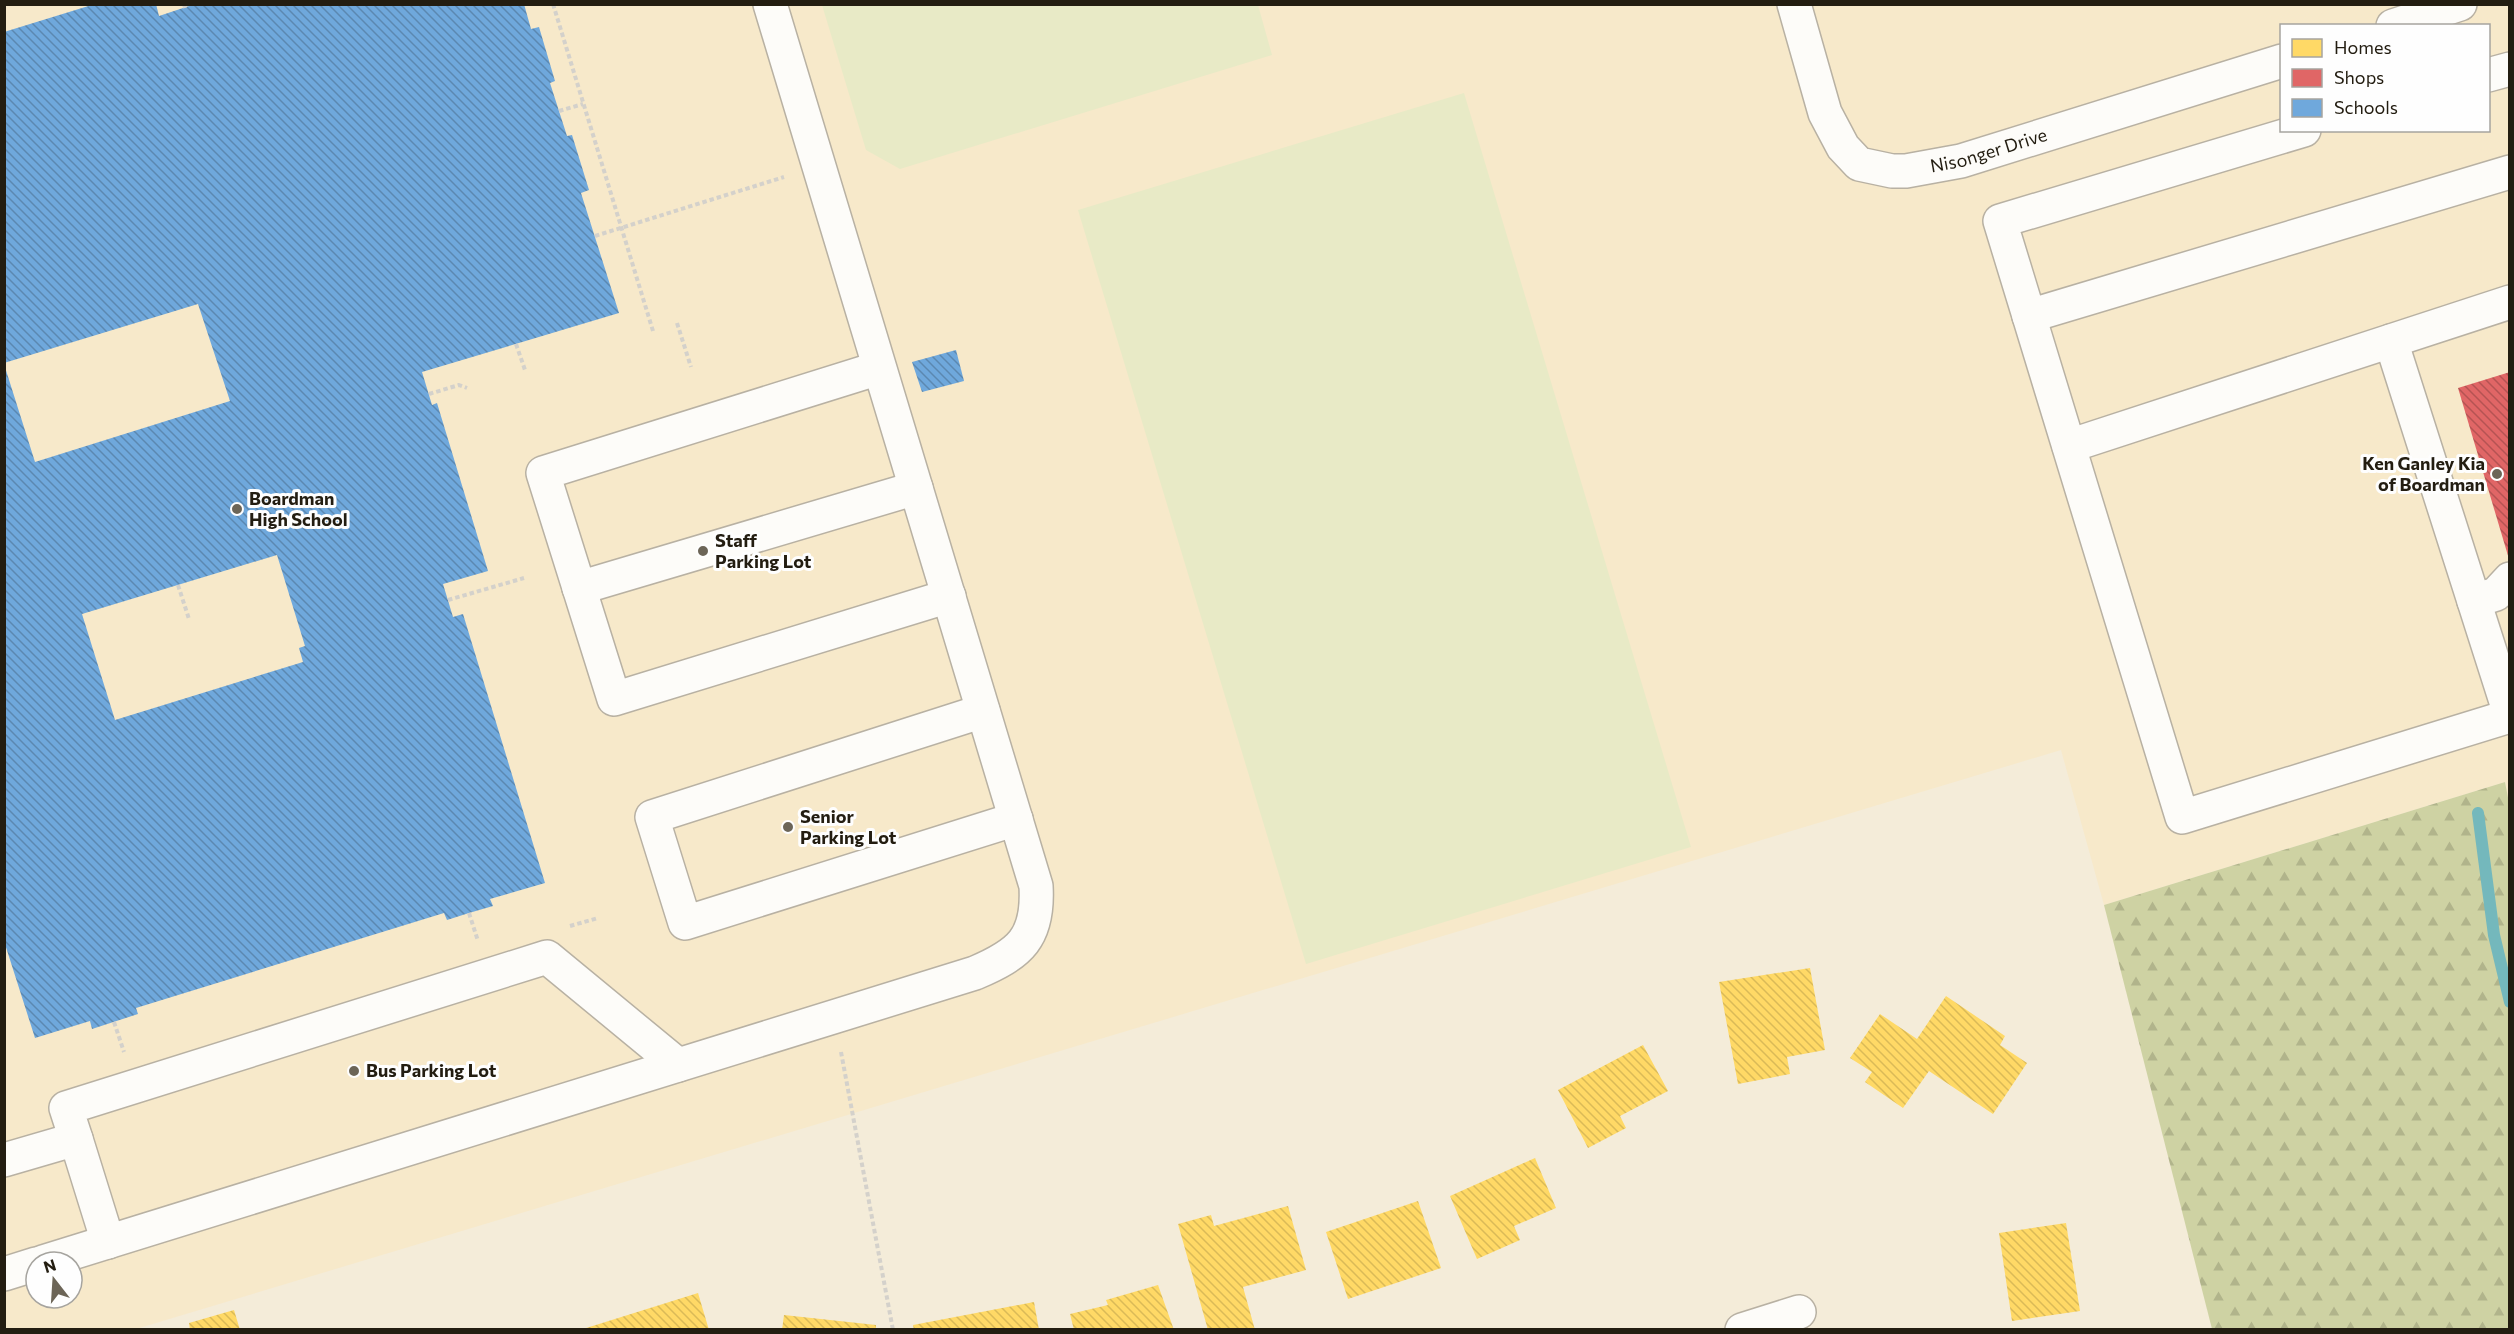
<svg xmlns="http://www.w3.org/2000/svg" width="2514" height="1334" viewBox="0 0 2514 1334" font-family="Commissioner,sans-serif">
	<defs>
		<pattern id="forest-firs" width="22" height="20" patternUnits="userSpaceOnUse" patternTransform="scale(1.5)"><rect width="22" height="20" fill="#ced2a3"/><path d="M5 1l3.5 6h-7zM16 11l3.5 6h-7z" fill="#b1b48b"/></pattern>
		<pattern id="homes-back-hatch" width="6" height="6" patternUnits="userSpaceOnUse" patternTransform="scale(1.5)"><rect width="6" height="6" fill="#ffd966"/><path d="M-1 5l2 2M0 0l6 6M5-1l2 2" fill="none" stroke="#daba57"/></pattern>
		<pattern id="shops-back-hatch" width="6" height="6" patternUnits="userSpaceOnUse" patternTransform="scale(1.5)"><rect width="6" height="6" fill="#e06666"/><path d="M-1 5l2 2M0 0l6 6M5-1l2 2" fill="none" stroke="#b55353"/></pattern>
		<pattern id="schools-back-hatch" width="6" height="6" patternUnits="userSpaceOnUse" patternTransform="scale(1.5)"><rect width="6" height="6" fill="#6fa8dc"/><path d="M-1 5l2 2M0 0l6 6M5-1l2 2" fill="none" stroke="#5b88b1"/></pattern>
	</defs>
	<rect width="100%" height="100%" fill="#f4ecd9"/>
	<!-- built -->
	<path fill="#f7e9ca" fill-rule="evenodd" d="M 5,5 L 2509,5 L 2509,808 L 2505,782 L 2104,905 L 2061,750 L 136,1329 L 5,1330 ZM 2282,26 L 2488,26 L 2488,130 L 2282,130 ZM 36,1262 L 72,1262 L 72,1298 L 36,1298 Z"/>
	<!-- green -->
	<g fill="#e8eac6">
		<path d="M 822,5 L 1258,5 L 1272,55 L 900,169 L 866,150 Z"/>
		<path d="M 1464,93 L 1691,847 L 1306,964 L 1078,210 Z"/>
	</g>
	<!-- forest -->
	<path fill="url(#forest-firs)" d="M 2505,782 L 2510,808 L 2509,1329 L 2212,1329 L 2104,905 Z"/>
	<!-- homes -->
	<g fill="url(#homes-back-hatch)">
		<path d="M 1810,968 L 1825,1050 L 1787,1057 L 1790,1074 L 1738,1084 L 1719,982 Z"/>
		<path d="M 1946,996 L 2005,1036 L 2000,1045 L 2027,1063 L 1993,1114 L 1929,1071 L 1903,1108 L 1865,1082 L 1872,1072 L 1850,1058 L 1880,1014 L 1917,1039 Z"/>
		<path d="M 1643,1045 L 1668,1091 L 1620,1116 L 1626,1128 L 1588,1148 L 1558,1090 Z"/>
		<path d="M 1535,1158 L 1556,1208 L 1514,1226 L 1520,1240 L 1477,1259 L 1450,1196 Z"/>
		<path d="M 1418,1201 L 1441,1268 L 1348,1299 L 1326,1232 Z"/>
		<path d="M 1288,1206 L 1306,1270 L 1243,1287 L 1255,1330 L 1208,1330 L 1178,1224 L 1211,1215 L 1214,1226 Z"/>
		<path d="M 2066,1223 L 2080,1311 L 2012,1321 L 1999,1233 Z"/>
		<path d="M 1158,1285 L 1174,1330 L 1074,1330 L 1070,1314 L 1108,1305 L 1106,1300 Z"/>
		<path d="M 698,1293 L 709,1330 L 583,1330 L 583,1329 Z"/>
		<path d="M 1034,1302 L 1039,1330 L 914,1330 L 913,1325 Z"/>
		<path d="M 234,1310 L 240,1330 L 190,1330 L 189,1323 Z"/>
		<path d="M 784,1315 L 876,1325 L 876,1330 L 782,1330 Z"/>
	</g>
	<!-- shops -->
	<path fill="url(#shops-back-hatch)" d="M 2510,372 L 2510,559 L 2509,559 L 2458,388 Z"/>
	<!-- schools -->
	<g fill="url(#schools-back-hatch)" fill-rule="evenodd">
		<path d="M 95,4 L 156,4 L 159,16 L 195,4 L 524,4 L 531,29 L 539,27 L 555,81 L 550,83 L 567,136 L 572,135 L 589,190 L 581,193 L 619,313 L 422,372 L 432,405 L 437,403 L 488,571 L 443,584 L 453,617 L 463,614 L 545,883 L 490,899 L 493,906 L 469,913 L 447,920 L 444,913 L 136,1008 L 138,1014 L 92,1029 L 90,1021 L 35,1038 L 4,941 L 4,364 L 35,462 L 230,401 L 198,304 L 4,363 L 4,32 ZM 277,555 L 305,646 L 299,648 L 303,662 L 115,720 L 82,614 Z"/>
		<path d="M 956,350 L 964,381 L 922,392 L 912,362 Z"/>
	</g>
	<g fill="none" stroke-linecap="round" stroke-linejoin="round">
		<!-- stream -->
		<path stroke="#74b8bc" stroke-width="12" d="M 2478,813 L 2494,935 L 2510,1002"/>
		<!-- minor casing -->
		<g stroke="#b8b1a3" stroke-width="36">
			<g id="minor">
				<path id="s1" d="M 1794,4 L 1825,113 L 1843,147 L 1859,164 L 1892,171 L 1906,171 L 1961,161 L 2282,61"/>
				<path d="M 2393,26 L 2460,4"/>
				<path d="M 2488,75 L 2510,69"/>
				<path d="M 2304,130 L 2000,221 L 2182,817 L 2510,716"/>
				<path d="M 2029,316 L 2510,172"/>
				<path d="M 2391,341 L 2510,714"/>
				<path d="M 879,368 L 543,473 L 614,699 L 949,596"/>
				<path d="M 2069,446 L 2510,302"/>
				<path d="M 579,588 L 916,488"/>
				<path d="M 2474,601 L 2496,594 L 2510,579"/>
				<path d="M 983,711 L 652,817 L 685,923 L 1016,819"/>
				<path d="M 76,1139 L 66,1108 L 547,957 L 678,1065"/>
				<path d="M 4,1160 L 76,1139 L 108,1242"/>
				<path d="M 43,1262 L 975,973 C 1020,954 1039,938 1036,886 L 770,4"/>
				<path d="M 4,1274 L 36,1264"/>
				<path d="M 1742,1330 L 1799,1312"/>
			</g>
		</g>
		<!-- path -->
		<g stroke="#d4d1cb" stroke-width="4" stroke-dasharray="4.5 3" stroke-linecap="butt">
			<path d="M 184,4 L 185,8"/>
			<path d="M 553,4 L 653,331"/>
			<path d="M 559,111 L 583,104"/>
			<path d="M 595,236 L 784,177"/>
			<path d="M 677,323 L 691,367"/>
			<path d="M 516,344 L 525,370"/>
			<path d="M 429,394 L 459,385 L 467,388"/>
			<path d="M 178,585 L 189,619"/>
			<path d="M 448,600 L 524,578"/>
			<path d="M 469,913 L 478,941"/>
			<path d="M 570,926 L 598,918"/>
			<path d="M 114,1022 L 124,1052"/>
			<path d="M 841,1052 L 893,1330"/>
		</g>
		<!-- minor -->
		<use href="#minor" stroke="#fdfcf9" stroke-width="33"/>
	</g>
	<!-- markers -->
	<g fill="#6c6557" stroke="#fefefe" stroke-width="2">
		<circle cx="2497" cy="474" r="6"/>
		<circle cx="237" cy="509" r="6"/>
		<circle cx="703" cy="551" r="6"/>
		<circle cx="788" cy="827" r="6"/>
		<circle cx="354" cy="1071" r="6"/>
	</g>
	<g text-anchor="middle" stroke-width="6" stroke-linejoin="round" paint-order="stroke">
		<!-- street labels -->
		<g font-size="18" fill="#231d11" stroke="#fefefe">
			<text dy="6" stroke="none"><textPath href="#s1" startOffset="308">Nisonger Drive</textPath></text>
		</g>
		<!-- poi labels -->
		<g font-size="18" font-weight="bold" fill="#231d11" stroke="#fefefe" text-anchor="start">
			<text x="2485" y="470" text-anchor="end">Ken Ganley Kia<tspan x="2485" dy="21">of Boardman</tspan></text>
			<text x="249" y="505">Boardman<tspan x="249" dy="21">High School</tspan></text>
			<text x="715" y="547">Staff<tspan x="715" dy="21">Parking Lot</tspan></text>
			<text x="800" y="823">Senior<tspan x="800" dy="21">Parking Lot</tspan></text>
			<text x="366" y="1077">Bus Parking Lot</text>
		</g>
	</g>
	<!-- border -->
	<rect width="2514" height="1334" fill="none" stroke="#231d11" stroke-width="12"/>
	<!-- legend -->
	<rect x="2280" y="24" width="210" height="108" fill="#fefefe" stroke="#a6a49f" stroke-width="1.5"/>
	<rect x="2292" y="39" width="30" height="18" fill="#ffd966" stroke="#a6a49f" stroke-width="1.5"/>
	<text x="2334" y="54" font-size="18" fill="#231d11">Homes</text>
	<rect x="2292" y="69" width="30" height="18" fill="#e06666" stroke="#a6a49f" stroke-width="1.5"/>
	<text x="2334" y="84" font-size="18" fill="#231d11">Shops</text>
	<rect x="2292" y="99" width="30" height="18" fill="#6fa8dc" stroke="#a6a49f" stroke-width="1.5"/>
	<text x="2334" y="114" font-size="18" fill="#231d11">Schools</text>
	<!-- north arrow -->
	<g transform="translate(54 1280) rotate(343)"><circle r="28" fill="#fefefe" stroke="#a6a49f" stroke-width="1.5"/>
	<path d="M0-4.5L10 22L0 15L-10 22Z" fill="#6c6557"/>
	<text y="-9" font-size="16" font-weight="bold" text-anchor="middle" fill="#231d11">N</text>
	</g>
</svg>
